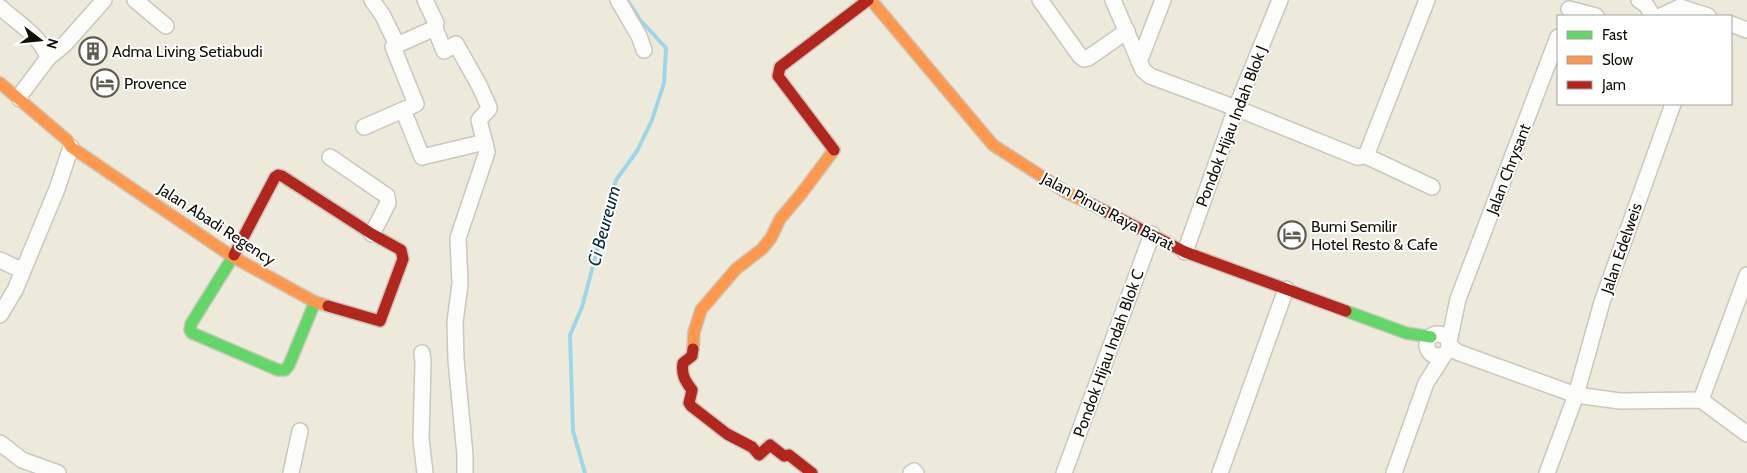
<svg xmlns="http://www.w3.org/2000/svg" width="1747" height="473" viewBox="0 0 1747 473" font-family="Cabin,sans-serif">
	<rect width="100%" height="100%" fill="#edeadc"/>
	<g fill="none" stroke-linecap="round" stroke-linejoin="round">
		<!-- stream -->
		<path stroke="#9dd6e9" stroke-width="4" d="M 585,473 L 573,431 L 570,335 L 582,307 L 616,180 L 637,151 L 652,120 L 664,83 L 666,48 L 641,21 L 627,0"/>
		<!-- street casing -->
		<g stroke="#cac7bc" stroke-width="18">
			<g id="street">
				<path d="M 135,0 L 166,26"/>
				<path d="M 372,0 L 383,16 L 397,45 L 393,47 L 416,104 L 403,110 L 422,157 L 485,142"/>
				<path d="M 425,0 L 436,23 L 435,28 L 444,51 L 456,44 L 479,85 L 489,107 L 489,109 L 479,120 L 487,152 L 458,238 L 460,284 L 455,322 L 456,360 L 465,455 L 465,473"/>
				<path d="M 618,0 L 639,36 L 644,50"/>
				<path d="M 1040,0 L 1080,56 L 1084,59 L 1088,58 L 1127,31"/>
				<path d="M 1113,0 L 1143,70 L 1150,76 L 1236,108 L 1357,157 L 1366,156 L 1432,187"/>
				<path d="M 1639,0 L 1646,5 L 1653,16"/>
				<path d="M 0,7 C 16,22 41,36 48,58"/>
				<path d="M 1680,7 L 1708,16"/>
				<path d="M 1569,9 L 1596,16"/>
				<path d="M 1661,16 L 1680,7"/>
				<path d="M 1731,24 L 1747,30"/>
				<path d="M 397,45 L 435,28"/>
				<path d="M 1139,62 L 1163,0"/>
				<path d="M 20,99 L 21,94 L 48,58 L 65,44 L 104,0"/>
				<path d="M 364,127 L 403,110"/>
				<path d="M 1366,156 L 1427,0"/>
				<path d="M 330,157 L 387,196 L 388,203 L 372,234"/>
				<path d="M 1185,252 L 1236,108 L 1280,0"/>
				<path d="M 0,260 L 23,271"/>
				<path d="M 0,315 L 15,290 L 57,189 L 71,147"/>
				<circle cx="1438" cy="345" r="11"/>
				<path d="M 1449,342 L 1458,299 L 1558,37"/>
				<path d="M 1449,345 L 1457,352 L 1576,395 L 1620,401 L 1701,400 L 1747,434"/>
				<path d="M 422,353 L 423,362 L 421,439 L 425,473"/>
				<path d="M 1701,400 L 1747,275"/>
				<path d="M 0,443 L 22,460 L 58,473"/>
				<path d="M 291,473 L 300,431"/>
				<path d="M 911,473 L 914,471 L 916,473"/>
				<path d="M 1064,473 L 1152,234"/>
				<path d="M 1220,473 L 1286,289"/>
				<path d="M 1394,473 L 1426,383 L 1444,355"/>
				<path d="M 1547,473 L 1576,395 L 1602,302 L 1673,104"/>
			</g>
		</g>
		<!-- fast casing -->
		<g stroke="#cac7bc" stroke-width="14">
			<g id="fast">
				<path d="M 234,255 L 191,324 L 190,330 L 192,333 L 278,370 L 285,370 L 289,365 L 315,302"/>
				<path d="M 1346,311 L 1406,333 L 1431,337"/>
			</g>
		</g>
		<!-- slow casing -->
		<g stroke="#cac7bc" stroke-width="14">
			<g id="slow">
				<path d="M 871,0 L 993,145 L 1069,194 L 1093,205"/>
				<path d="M 0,83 L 67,140 L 71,147 L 233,257 L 315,302 L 328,306"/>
				<path d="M 693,349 L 694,332 L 701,310 L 736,269 L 762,249 L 771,238 L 780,219 L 801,194 L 834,150"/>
			</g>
		</g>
		<!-- jam casing -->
		<g stroke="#cac7bc" stroke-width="14">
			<g id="jam">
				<path d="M 834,150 L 778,76 L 780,67 L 868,0"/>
				<path d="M 1093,205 L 1185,252 L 1346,311"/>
				<path d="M 234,255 L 275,177 L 278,175 L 282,176 L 372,234 L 401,250 L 403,259 L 380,321 L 328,306"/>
				<path d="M 693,349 L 692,356 L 683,363 C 681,374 685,381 692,390 L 689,403 L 691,406 L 727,434 L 752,447 L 759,455 L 770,445 L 784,456 L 789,455 L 812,473"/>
			</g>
		</g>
		<!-- street -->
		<use href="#street" stroke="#fcfcfa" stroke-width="15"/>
		<!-- fast -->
		<use href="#fast" stroke="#63d668" stroke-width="11"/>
		<!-- slow -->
		<use href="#slow" stroke="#ff974d" stroke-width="11"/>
		<!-- jam -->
		<use href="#jam" stroke="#b3261e" stroke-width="11"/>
	</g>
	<!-- icons -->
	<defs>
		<g id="building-ring" transform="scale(1.4375)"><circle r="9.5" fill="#fff" stroke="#5f5c52" stroke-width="1.5"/><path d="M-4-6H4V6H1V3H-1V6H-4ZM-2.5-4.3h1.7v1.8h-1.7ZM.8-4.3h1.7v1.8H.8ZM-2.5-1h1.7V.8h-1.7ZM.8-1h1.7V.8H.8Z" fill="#5f5c52"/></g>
		<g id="hotel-ring" transform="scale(1.4375)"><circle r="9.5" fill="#fff" stroke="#5f5c52" stroke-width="1.5"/><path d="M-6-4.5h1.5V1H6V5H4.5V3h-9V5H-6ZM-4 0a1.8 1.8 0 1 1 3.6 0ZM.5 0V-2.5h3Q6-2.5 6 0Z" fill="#5f5c52"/></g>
	</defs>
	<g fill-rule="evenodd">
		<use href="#building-ring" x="93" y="51"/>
		<use href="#hotel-ring" x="105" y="83"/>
		<use href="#hotel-ring" x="1292" y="235"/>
	</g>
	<g text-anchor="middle" stroke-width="4" stroke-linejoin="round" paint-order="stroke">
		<!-- poi labels -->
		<g font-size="16" fill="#121007" stroke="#fff" text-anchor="start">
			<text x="112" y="57">Adma Living Setiabudi</text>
			<text x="124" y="89">Provence</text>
			<text x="1311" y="232">Bumi Semilir<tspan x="1311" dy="18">Hotel Resto &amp; Cafe</tspan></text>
		</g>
		<!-- street labels -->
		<g font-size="16" fill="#121007" stroke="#fff">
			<text transform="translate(1231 126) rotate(-69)" y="6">Pondok Hijau Indah Blok J</text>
			<text transform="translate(1508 169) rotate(-69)" y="6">Jalan Chrysant</text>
			<text transform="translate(1108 211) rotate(28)" y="6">Jalan Pinus Raya Barat</text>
			<text transform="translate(217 224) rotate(33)" y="6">Jalan Abadi Regency</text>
			<text transform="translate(1621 248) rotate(-71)" y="6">Jalan Edelweis</text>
			<text transform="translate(1108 353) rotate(-70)" y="6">Pondok Hijau Indah Blok C</text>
		</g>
		<!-- water labels -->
		<g font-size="18" font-style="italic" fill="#09313e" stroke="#fff">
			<text transform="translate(604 226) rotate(-75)" y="6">Ci Beureum</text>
		</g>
	</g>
	<!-- legend -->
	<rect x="1557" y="15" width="175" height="90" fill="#ffffff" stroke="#a09f9c"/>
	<rect x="1567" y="31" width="25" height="8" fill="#63d668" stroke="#a09f9c"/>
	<text x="1602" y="40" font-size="15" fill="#121007">Fast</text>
	<rect x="1567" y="56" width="25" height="8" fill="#ff974d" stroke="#a09f9c"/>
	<text x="1602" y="65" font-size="15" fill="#121007">Slow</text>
	<rect x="1567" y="81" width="25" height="8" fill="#b3261e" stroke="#a09f9c"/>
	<text x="1602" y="90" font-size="15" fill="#121007">Jam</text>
	<!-- north arrow -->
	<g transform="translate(40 40) rotate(106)" stroke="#ffffff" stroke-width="4" paint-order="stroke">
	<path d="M0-4L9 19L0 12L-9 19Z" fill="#121007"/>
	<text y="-8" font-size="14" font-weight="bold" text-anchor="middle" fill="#121007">N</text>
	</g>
</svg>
